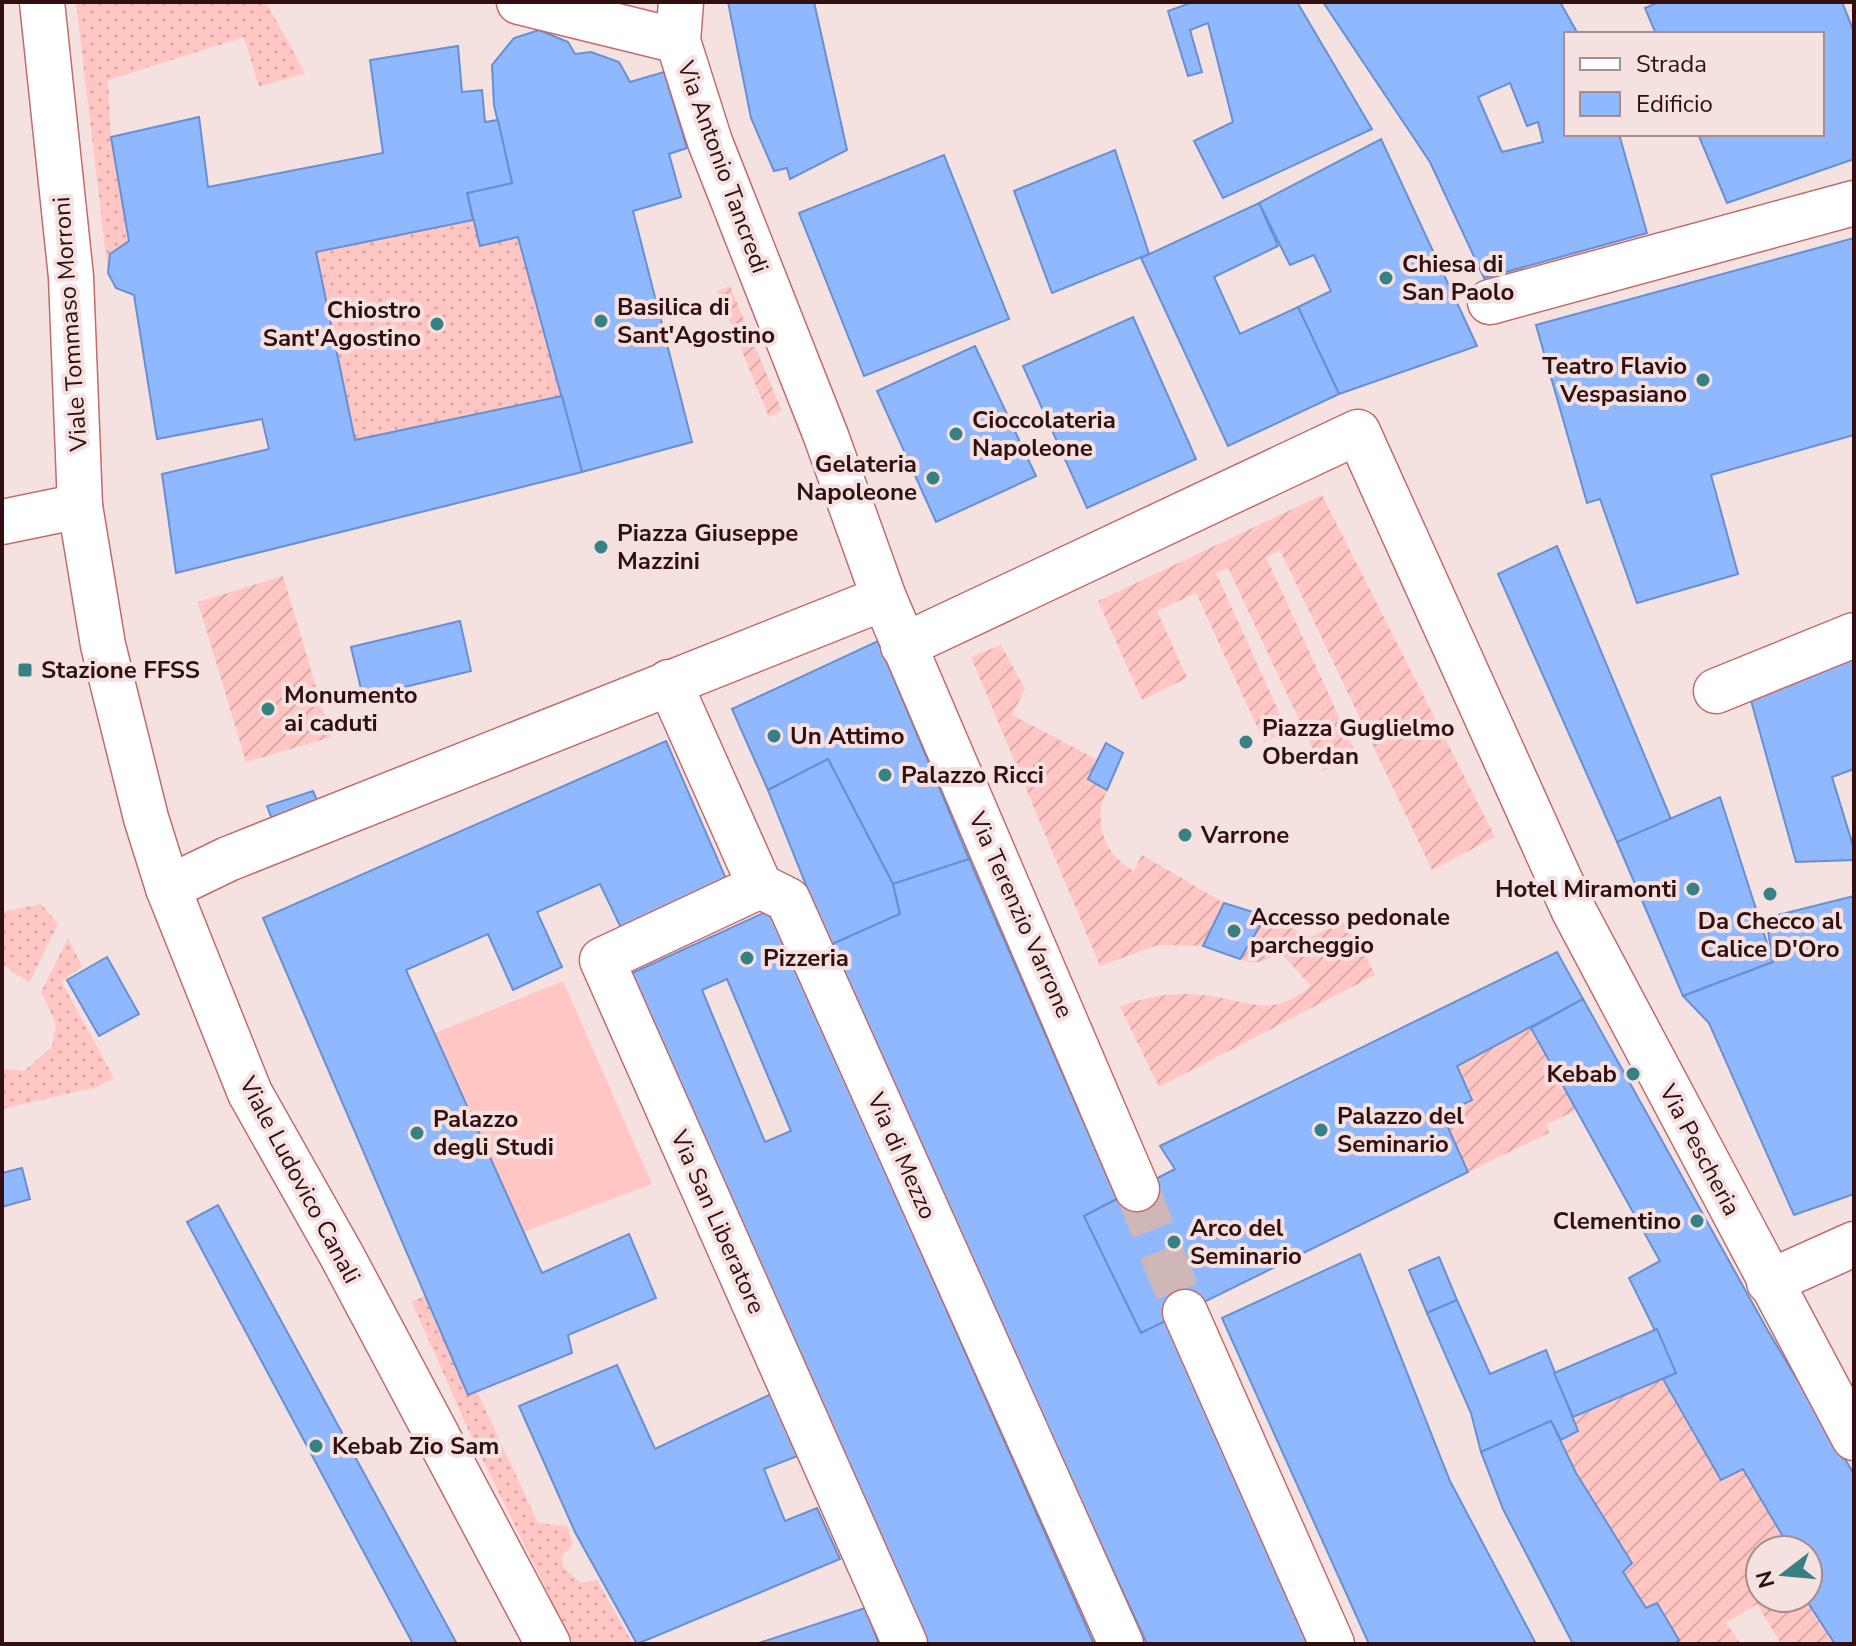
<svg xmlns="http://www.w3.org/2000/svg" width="1856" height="1646" viewBox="0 0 1856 1646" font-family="'Nunito Sans',sans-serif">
	<defs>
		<pattern id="grass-dots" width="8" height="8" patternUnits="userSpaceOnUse" patternTransform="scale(2)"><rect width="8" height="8" fill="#ffc6c4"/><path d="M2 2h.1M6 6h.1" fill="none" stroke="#dba9a7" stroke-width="1.8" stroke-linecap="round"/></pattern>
		<pattern id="garden-furrows" width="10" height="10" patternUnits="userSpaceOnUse" patternTransform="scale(2)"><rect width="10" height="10" fill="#ffc6c4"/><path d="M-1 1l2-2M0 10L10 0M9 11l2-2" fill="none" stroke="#dba9a7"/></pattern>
	</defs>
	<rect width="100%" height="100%" fill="#f5e1e0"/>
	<!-- grass -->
	<g fill="url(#grass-dots)">
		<path d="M 76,2 L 266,2 L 305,73 L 259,87 L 244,37 L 108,80 L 111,137 L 129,241 L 110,254 L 108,273 Z"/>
		<path d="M 473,220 L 480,246 L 518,237 L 562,396 L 355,440 L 316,252 Z"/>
		<path d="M 41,904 L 58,924 L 29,983 L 2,964 L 2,912 Z"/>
		<path d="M 68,938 L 82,967 L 61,981 L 114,1078 L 97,1087 L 2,1109 L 4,1069 L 24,1071 L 52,1047 L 56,1023 L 41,992 Z"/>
		<path d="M 425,1295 L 467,1394 L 477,1391 L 538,1523 L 567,1526 L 573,1544 L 562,1556 L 563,1567 L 581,1583 L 597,1580 L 633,1644 L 573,1644 L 471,1436 L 412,1302 Z"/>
	</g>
	<!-- garden -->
	<g fill="url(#garden-furrows)">
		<path d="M 730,286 L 782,411 L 769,417 L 717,291 Z"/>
		<path d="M 1322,495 L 1495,837 L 1432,870 L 1280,550 L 1266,557 L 1357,756 L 1323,771 L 1228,568 L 1216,573 L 1288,732 L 1264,742 L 1196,593 L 1157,611 L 1187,678 L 1142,700 L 1098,601 Z"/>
		<path d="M 283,576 L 331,737 L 246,762 L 198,602 Z"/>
		<path d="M 1001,645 L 1025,689 L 1012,715 L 1098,760 L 1088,779 L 1107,790 C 1092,821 1104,855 1134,871 L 1142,855 L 1224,903 L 1203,946 L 1158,945 L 1100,966 L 971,657 Z"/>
		<path d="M 1266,916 L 1310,937 L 1349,920 L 1375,975 L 1159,1087 L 1120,1007 C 1148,995 1182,991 1212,996 C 1251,1003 1275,1017 1311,986 L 1279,951 C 1265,962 1257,966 1240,959 Z"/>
		<path d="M 1531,1028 L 1577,1110 L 1547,1124 L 1549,1133 L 1468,1172 L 1442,1114 L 1472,1100 L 1457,1066 Z"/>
		<path d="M 1663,1379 L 1720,1480 L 1743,1469 L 1791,1550 L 1760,1550 L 1760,1598 L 1805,1598 L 1835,1644 L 1781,1644 L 1757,1604 L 1726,1623 L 1741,1644 L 1675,1644 L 1679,1640 L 1656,1604 L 1646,1608 L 1623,1572 L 1632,1563 L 1576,1473 L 1561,1440 L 1577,1431 L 1573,1417 Z"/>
	</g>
	<!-- pitch -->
	<path fill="#ffc6c4" d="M 563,981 L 652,1184 L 524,1232 L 435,1033 Z"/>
	<!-- building -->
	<g fill="#8fb8fe" stroke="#688fd2" stroke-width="2" fill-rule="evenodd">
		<path d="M 728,2 L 814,2 L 847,150 L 790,179 L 787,168 L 774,171 L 751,118 Z"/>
		<path d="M 1193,2 L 1297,2 L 1372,129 L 1223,198 L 1194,141 L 1233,122 L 1208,23 L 1190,30 L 1202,72 L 1188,76 L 1168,11 Z"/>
		<path d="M 1323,2 L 1560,2 L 1578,34 L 1566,34 L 1566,134 L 1619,134 L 1647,233 L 1484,278 L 1430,162 ZM 1510,83 L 1527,126 L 1538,122 L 1543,142 L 1502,152 L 1478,97 Z"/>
		<path d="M 1659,2 L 1842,2 L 1854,32 L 1854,159 L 1727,203 L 1698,134 L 1822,134 L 1822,34 L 1656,34 L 1645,8 Z"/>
		<path d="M 539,30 L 568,42 L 575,54 L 591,52 L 619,62 L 630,82 L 664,72 L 687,148 L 669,154 L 681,197 L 633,211 L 692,442 L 582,472 L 518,237 L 480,246 L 467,193 L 512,183 L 494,105 L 492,65 L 514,38 Z"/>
		<path d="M 458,46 L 462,92 L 482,90 L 485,122 L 498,120 L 512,183 L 467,193 L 473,220 L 316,252 L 355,440 L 562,396 L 582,472 L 176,573 L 162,474 L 269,449 L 262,419 L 157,439 L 134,295 L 116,288 L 108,273 L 110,254 L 129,241 L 111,137 L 199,117 L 208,187 L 383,153 L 370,60 Z"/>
		<path d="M 1381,139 L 1477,346 L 1339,394 L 1298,307 L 1331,291 L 1314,255 L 1290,265 L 1259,203 Z"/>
		<path d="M 1115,150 L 1149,254 L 1052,293 L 1014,191 Z"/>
		<path d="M 944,155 L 1009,319 L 864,376 L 799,213 Z"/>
		<path d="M 1259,203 L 1278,246 L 1214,277 L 1240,334 L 1298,307 L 1339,394 L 1228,446 L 1141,258 Z"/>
		<path d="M 1854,238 L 1854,435 L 1711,475 L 1738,574 L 1637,603 L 1600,499 L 1587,503 L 1536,325 Z"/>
		<path d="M 1133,317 L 1196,459 L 1087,508 L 1023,366 Z"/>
		<path d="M 975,346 L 1036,476 L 936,522 L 877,391 Z"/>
		<path d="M 1557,546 L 1671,819 L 1617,842 L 1498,574 Z"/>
		<path d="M 460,621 L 471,671 L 363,697 L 351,647 Z"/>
		<path d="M 878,641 L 969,859 L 893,884 L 828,759 L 768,790 L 732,709 Z"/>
		<path d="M 1854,659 L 1854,769 L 1832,777 L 1854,849 L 1854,860 L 1796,862 L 1747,686 Z"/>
		<path d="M 666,741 L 727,881 L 623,932 L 600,884 L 537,912 L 562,967 L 513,990 L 488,934 L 406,970 L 542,1273 L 629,1234 L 656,1298 L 568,1335 L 572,1353 L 468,1395 L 263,918 Z"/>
		<path d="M 1106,743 L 1123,753 L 1107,790 L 1088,779 Z"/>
		<path d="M 828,759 L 893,884 L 900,914 L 830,945 L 768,790 Z"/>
		<path d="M 313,791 L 318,803 L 272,819 L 267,806 Z"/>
		<path d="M 1720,797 L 1773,962 L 1683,996 L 1617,842 Z"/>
		<path d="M 969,859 L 1117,1199 L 1084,1216 L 1141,1333 L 1168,1319 L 1308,1644 L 1147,1644 L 845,990 L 830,945 L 900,914 L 893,884 Z"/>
		<path d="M 1854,896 L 1854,1194 L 1794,1215 L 1709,1023 L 1683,996 L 1773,962 L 1766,918 Z"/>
		<path d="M 1224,903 L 1266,916 L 1240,959 L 1203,946 Z"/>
		<path d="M 770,910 L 1094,1644 L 925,1644 L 630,974 ZM 727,979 L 791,1131 L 765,1142 L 702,990 Z"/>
		<path d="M 1557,952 L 1583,999 L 1457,1066 L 1472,1100 L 1442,1114 L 1468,1172 L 1141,1333 L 1084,1216 L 1175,1169 L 1160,1146 Z"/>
		<path d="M 107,957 L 139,1014 L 99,1036 L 67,980 Z"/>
		<path d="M 1583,999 L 1768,1331 L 1854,1474 L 1854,1644 L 1835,1644 L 1805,1598 L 1808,1550 L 1791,1550 L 1743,1469 L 1721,1480 L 1663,1379 L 1676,1373 L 1629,1278 L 1660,1261 L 1531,1028 Z"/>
		<path d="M 22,1168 L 30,1199 L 2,1207 L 2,1173 Z"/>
		<path d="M 218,1205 L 457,1644 L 413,1644 L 187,1222 Z"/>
		<path d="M 1360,1254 L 1450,1481 L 1536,1644 L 1369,1644 L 1222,1318 Z"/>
		<path d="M 1439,1257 L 1457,1300 L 1427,1313 L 1409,1270 Z"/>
		<path d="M 1457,1300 L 1490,1374 L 1546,1350 L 1578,1431 L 1561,1440 L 1551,1421 L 1481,1452 L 1471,1413 L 1427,1313 Z"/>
		<path d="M 1657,1329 L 1676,1373 L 1573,1417 L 1554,1373 Z"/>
		<path d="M 617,1365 L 655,1449 L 771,1394 L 800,1455 L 764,1469 L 785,1521 L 817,1508 L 840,1559 L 637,1644 L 575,1532 L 519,1406 Z"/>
		<path d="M 1551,1421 L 1576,1473 L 1632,1563 L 1623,1572 L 1646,1608 L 1657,1603 L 1679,1640 L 1675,1644 L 1573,1644 L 1503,1509 L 1481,1452 Z"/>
		<path d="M 865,1608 L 879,1644 L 756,1644 Z"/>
	</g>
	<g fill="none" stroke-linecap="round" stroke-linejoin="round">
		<!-- minor-tunnel -->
		<path stroke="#ceb7b6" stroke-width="44" stroke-dasharray="44 22" stroke-linecap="butt" d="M 1137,1189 L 1185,1312"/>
		<!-- minor casing -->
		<g stroke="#c26c6c" stroke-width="47">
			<g id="minor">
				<path d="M 42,2 L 71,277 L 80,506 L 103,645 L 146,818 L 168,888 L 250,1093 L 342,1256 L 548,1644"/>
				<path d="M 519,2 L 678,41"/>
				<path d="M 681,2 L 678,41 L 710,142 L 826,436 L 884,598 L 1137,1189"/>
				<path d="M 1490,302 L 1854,203"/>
				<path d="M 2,522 L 80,506"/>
				<path d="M 903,646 L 1358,432 L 1574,911 L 1854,1438"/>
				<path d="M 669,682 L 760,886 L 788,900 L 1121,1644"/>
				<path d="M 1716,691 L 1854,635"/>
				<path d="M 760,886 L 602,960 L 905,1644"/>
				<path d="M 168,888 L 228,859 L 884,598"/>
				<path d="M 1769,1282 L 1854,1244"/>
				<path d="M 1185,1312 L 1332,1644"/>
			</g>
		</g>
		<!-- minor -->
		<use href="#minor" stroke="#fff" stroke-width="44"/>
	</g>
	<!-- markers -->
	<g fill="#378084" stroke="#f5e1e0" stroke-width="3">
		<circle cx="1386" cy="278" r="8"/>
		<circle cx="601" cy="321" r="8"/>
		<circle cx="437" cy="324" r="8"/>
		<circle cx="1703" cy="380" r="8"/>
		<circle cx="956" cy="434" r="8"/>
		<circle cx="933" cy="478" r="8"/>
		<circle cx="601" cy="547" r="8"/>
		<rect x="17" y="662" width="16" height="16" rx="4"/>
		<circle cx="268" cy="709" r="8"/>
		<circle cx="774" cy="736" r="8"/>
		<circle cx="1246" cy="742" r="8"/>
		<circle cx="885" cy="775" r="8"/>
		<circle cx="1185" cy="835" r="8"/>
		<circle cx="1693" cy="889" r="8"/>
		<circle cx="1770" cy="894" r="8"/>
		<circle cx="1234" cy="931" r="8"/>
		<circle cx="747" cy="958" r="8"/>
		<circle cx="1633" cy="1074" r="8"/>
		<circle cx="1321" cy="1130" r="8"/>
		<circle cx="417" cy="1133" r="8"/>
		<circle cx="1697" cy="1221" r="8"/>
		<circle cx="1174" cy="1242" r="8"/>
		<circle cx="316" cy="1446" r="8"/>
	</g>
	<g text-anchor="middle" stroke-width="8" stroke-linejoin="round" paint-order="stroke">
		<!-- street labels -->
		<g font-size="24" fill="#310f10" stroke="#f5e1e0">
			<text transform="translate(723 167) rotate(70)" y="8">Via Antonio Tancredi</text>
			<text transform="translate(70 324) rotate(-94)" y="8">Viale Tommaso Morroni</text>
			<text transform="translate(1021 915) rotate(66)" y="8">Via Terenzio Varrone</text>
			<text transform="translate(1700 1150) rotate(62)" y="8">Via Pescheria</text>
			<text transform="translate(902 1156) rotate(66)" y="8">Via di Mezzo</text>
			<text transform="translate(300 1180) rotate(62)" y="8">Viale Ludovico Canali</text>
			<text transform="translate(718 1222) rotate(66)" y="8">Via San Liberatore</text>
		</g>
		<!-- poi labels -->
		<g font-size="24" font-weight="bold" fill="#310f10" stroke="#f5e1e0" text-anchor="start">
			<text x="1402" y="272">Chiesa di<tspan x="1402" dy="28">San Paolo</tspan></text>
			<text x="617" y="315">Basilica di<tspan x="617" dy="28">Sant'Agostino</tspan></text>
			<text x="421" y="318" text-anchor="end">Chiostro<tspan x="421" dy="28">Sant'Agostino</tspan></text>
			<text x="1687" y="374" text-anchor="end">Teatro Flavio<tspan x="1687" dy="28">Vespasiano</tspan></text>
			<text x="972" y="428">Cioccolateria<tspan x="972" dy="28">Napoleone</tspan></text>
			<text x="917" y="472" text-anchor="end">Gelateria<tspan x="917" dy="28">Napoleone</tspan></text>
			<text x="617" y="541">Piazza Giuseppe<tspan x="617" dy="28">Mazzini</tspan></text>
			<text x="41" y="678">Stazione FFSS</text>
			<text x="284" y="703">Monumento<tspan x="284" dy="28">ai caduti</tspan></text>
			<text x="1262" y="736">Piazza Guglielmo<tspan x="1262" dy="28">Oberdan</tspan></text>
			<text x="790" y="744">Un Attimo</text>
			<text x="901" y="783">Palazzo Ricci</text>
			<text x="1201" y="843">Varrone</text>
			<text x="1677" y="897" text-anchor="end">Hotel Miramonti</text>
			<text x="1250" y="925">Accesso pedonale<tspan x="1250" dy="28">parcheggio</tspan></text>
			<text x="1770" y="929" text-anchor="middle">Da Checco al<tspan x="1770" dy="28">Calice D'Oro</tspan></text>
			<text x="763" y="966">Pizzeria</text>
			<text x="1617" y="1082" text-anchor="end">Kebab</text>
			<text x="1337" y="1124">Palazzo del<tspan x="1337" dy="28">Seminario</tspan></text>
			<text x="433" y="1127">Palazzo<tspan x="433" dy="28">degli Studi</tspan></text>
			<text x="1681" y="1229" text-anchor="end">Clementino</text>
			<text x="1190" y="1236">Arco del<tspan x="1190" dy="28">Seminario</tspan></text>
			<text x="332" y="1454">Kebab Zio Sam</text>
		</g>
	</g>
	<!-- border -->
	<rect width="1856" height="1646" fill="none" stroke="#310f10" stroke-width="8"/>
	<!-- legend -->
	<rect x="1564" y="32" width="260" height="104" fill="#f5e1e0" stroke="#a78d8d" stroke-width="2"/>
	<rect x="1580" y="58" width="40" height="12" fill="#ffffff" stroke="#a78d8d" stroke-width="2"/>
	<text x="1636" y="72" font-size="24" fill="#310f10">Strada</text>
	<rect x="1580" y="92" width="40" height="24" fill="#8fb8fe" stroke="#a78d8d" stroke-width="2"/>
	<text x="1636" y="112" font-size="24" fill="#310f10">Edificio</text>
	<!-- north arrow -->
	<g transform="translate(1784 1574) rotate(254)"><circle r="38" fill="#f5e1e0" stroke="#a78d8d" stroke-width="2"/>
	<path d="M0-6L14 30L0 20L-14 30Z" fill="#378084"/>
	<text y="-12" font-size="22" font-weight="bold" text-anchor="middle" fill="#310f10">N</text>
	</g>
</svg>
